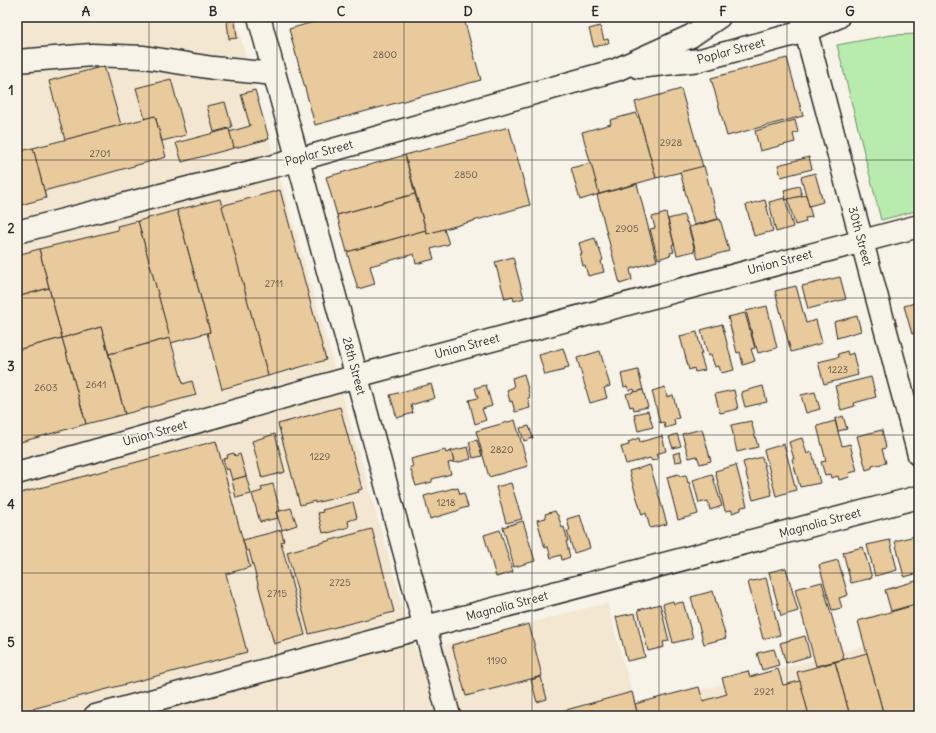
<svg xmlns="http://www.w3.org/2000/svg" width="936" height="733" viewBox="0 0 936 733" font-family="Delius,sans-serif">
	<rect width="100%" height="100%" fill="#f7f3e8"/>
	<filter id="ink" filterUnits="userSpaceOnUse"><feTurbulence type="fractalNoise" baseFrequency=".025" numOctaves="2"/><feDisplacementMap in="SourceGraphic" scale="8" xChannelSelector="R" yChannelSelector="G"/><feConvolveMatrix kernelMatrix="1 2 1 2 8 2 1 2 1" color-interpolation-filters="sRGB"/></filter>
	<g filter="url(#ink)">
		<!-- built -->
		<path fill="#f3e7d1" d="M 17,17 L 235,17 L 269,139 L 416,652 L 607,603 L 631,689 L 637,707 L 865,646 L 856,619 L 919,603 L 919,716 L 17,716 Z"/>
		<!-- green -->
		<path fill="#b7ecae" stroke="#718c6c" d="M 919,34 L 919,210 L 881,220 L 837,45 L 891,35 Z"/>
		<!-- building -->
		<g fill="#e9ca9c" stroke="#2b2b2b">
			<path d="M 331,17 L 397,17 L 464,19 L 481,80 L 315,125 L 289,29 Z"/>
			<path d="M 235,20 L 237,38 L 229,39 L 227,21 Z"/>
			<path d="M 600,26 L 604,40 L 608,39 L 609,43 L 594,47 L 589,29 Z"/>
			<path d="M 787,58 L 803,116 L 727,136 L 711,78 Z"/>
			<path d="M 104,66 L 121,125 L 65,140 L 49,81 Z"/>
			<path d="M 171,79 L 186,135 L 162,141 L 155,116 L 145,119 L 136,88 Z"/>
			<path d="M 681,89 L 703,167 L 656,178 L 635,102 Z"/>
			<path d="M 255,90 L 269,139 L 234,148 L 229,132 L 250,126 L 241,94 Z"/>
			<path d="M 225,102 L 232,127 L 214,132 L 207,106 Z"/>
			<path d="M 636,113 L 637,117 L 639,117 L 656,178 L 599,194 L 582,132 L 611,124 L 610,120 Z"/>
			<path d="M 155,116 L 166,157 L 44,191 L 33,148 Z"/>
			<path d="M 795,120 L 798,132 L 793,134 L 795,142 L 760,151 L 755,131 Z"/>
			<path d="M 509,127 L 530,205 L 427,234 L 405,155 Z"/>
			<path d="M 229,129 L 234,148 L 182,162 L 176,143 Z"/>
			<path d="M 33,148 L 46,198 L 17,206 L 17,152 Z"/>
			<path d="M 405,155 L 415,194 L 337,215 L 326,177 Z"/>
			<path d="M 809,157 L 812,169 L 781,177 L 778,165 Z"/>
			<path d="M 591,163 L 599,194 L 580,200 L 571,168 Z"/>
			<path d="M 704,166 L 718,219 L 694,225 L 680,172 Z"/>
			<path d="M 815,173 L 823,202 L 809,206 L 801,177 Z"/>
			<path d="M 637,184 L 657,261 L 630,269 L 632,280 L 620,284 L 597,195 Z"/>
			<path d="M 799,186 L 802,196 L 786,200 L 784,190 Z"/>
			<path d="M 280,190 L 326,360 L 268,376 L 221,206 Z"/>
			<path d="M 415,194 L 426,230 L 347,252 L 337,215 Z"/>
			<path d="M 806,195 L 812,217 L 805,218 L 806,222 L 795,225 L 788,199 Z"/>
			<path d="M 785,198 L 793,227 L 776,232 L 769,202 Z"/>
			<path d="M 220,199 L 268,376 L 222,389 L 207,333 L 210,332 L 177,210 Z"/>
			<path d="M 765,200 L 773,231 L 754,236 L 746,205 Z"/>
			<path d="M 177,210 L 210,332 L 171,343 L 138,221 Z"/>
			<path d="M 666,213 L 674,244 L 672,245 L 674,252 L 670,253 L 671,255 L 658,259 L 650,229 L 655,228 L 652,217 Z"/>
			<path d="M 684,215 L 686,223 L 687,222 L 695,251 L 677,255 L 668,219 Z"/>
			<path d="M 720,219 L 729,251 L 698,259 L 689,227 Z"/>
			<path d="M 138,221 L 170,338 L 109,354 L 101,327 L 62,338 L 39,249 L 118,230 L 117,226 Z"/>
			<path d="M 444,229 L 449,244 L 431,249 L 434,259 L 416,264 L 414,254 L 370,266 L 375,284 L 358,289 L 347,252 L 426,230 L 427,234 Z"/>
			<path d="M 595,238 L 598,248 L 599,248 L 603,260 L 601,261 L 604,272 L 588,276 L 585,265 L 583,266 L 580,254 L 582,254 L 579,243 Z"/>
			<path d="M 39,249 L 49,288 L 17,297 L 17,255 Z"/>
			<path d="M 513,257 L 524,298 L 514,301 L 513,297 L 505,299 L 495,262 Z"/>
			<path d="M 840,277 L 846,299 L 808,309 L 802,286 Z"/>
			<path d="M 796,286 L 806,323 L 816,320 L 822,343 L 791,352 L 775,291 Z"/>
			<path d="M 49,288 L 62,338 L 17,350 L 17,297 Z"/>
			<path d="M 919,302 L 919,332 L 912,334 L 904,306 Z"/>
			<path d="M 767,306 L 777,348 L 758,353 L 756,346 L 755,346 L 746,311 Z"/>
			<path d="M 745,313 L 755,348 L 751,349 L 755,361 L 743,365 L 740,352 L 737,353 L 728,317 Z"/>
			<path d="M 857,316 L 861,331 L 837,338 L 834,322 Z"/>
			<path d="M 722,324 L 734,370 L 721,373 L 719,366 L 715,367 L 711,355 L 708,356 L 701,330 Z"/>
			<path d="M 101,327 L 125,414 L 86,424 L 62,338 Z"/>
			<path d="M 697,332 L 702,354 L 700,354 L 705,370 L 695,372 L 694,368 L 689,370 L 680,336 Z"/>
			<path d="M 62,338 L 86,424 L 17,443 L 17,350 Z"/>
			<path d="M 170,338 L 183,384 L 192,381 L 196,395 L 125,414 L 109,354 Z"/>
			<path d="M 563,348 L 569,367 L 564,368 L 565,370 L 545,375 L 539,355 Z"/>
			<path d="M 600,351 L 610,386 L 604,388 L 607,398 L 590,403 L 577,358 Z"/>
			<path d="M 847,351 L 848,355 L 853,353 L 858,375 L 824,384 L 818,362 L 839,357 L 838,354 Z"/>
			<path d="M 638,370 L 643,390 L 635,392 L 634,389 L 629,391 L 627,386 L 624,387 L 621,374 Z"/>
			<path d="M 524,374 L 530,397 L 528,398 L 530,408 L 515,412 L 512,401 L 510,402 L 507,390 L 514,387 L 512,378 Z"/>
			<path d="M 871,377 L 876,397 L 854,403 L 855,406 L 841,410 L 835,386 Z"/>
			<path d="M 431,384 L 435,398 L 411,405 L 413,413 L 397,418 L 390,395 Z"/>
			<path d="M 486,385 L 492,406 L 482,409 L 486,420 L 475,424 L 469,400 L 478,398 L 475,388 Z"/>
			<path d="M 763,386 L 767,402 L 745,407 L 741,392 Z"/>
			<path d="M 665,387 L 667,397 L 673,395 L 679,418 L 674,419 L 675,425 L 665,428 L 664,422 L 660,423 L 652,391 Z"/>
			<path d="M 643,390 L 648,407 L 634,410 L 633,406 L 630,407 L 626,394 Z"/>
			<path d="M 734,390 L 738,409 L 720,413 L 715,394 Z"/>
			<path d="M 815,392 L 820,409 L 806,413 L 801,395 Z"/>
			<path d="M 340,407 L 362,489 L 358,490 L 359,492 L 315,503 L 315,501 L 300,505 L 278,424 Z"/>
			<path d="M 648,411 L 653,427 L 638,431 L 634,414 Z"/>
			<path d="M 843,416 L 847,429 L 838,431 L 835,419 Z"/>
			<path d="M 515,420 L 528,466 L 489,477 L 476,431 Z"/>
			<path d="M 751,421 L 758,447 L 737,452 L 731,425 Z"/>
			<path d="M 835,421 L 842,446 L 850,444 L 857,471 L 849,473 L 850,477 L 839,480 L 838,476 L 831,478 L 830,474 L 825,475 L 821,462 L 826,461 L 817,426 Z"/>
			<path d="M 529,426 L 533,438 L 524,441 L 520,428 Z"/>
			<path d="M 702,429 L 711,461 L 700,464 L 697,456 L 689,458 L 682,434 Z"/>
			<path d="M 882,430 L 886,448 L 882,449 L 886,463 L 872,466 L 872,468 L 866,470 L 857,436 Z"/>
			<path d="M 275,434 L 285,472 L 262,478 L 252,441 Z"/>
			<path d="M 677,434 L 681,446 L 673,448 L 669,437 Z"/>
			<path d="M 662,436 L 666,451 L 656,454 L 658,459 L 652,461 L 650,458 L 626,464 L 621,447 L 629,445 L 628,442 L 639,438 L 640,442 Z"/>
			<path d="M 802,438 L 807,454 L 812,452 L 820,483 L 800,487 L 792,459 L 794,459 L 789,442 Z"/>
			<path d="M 477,440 L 482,456 L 473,458 L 469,442 Z"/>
			<path d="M 216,441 L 250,567 L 226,574 L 247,652 L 17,713 L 17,494 Z"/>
			<path d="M 784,444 L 796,490 L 776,496 L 764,450 Z"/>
			<path d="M 468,447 L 471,459 L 455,463 L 451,451 Z"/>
			<path d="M 445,450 L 446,453 L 451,451 L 454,462 L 448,463 L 451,474 L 432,479 L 432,482 L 416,486 L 410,467 L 413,467 L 411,459 Z"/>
			<path d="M 680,452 L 682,461 L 675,462 L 673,454 Z"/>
			<path d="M 234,453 L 235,456 L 240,454 L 246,476 L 232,480 L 229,469 L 226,470 L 223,459 L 228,458 L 227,455 Z"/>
			<path d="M 762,457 L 772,495 L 753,500 L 743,462 Z"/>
			<path d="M 650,465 L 667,524 L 650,528 L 646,513 L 642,515 L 629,471 Z"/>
			<path d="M 736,465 L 747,506 L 741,507 L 741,510 L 732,513 L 732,510 L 725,511 L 715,471 Z"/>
			<path d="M 678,474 L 680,476 L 686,475 L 688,483 L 689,482 L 698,514 L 678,520 L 667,477 Z"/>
			<path d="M 712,474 L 722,506 L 710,510 L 708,501 L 699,503 L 693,480 Z"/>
			<path d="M 246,476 L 251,494 L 236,498 L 232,480 Z"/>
			<path d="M 511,483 L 522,519 L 506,523 L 496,487 Z"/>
			<path d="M 273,484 L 280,511 L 276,512 L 278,518 L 260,522 L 252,494 L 262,491 L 261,487 Z"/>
			<path d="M 454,488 L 454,489 L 458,488 L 460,494 L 464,493 L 468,507 L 460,509 L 460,510 L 430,519 L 424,496 Z"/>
			<path d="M 353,502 L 357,518 L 348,521 L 349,527 L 328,533 L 328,532 L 323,533 L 318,513 L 323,512 L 322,510 Z"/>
			<path d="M 291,508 L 297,525 L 282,530 L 276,512 Z"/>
			<path d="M 555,511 L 557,515 L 558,515 L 562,528 L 564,527 L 568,541 L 566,541 L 570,557 L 562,560 L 561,555 L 551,558 L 548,547 L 545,548 L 537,520 L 546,518 L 545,514 Z"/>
			<path d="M 580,515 L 590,548 L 574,553 L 567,531 L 570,531 L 567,519 Z"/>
			<path d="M 523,521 L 535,561 L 514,567 L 503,527 Z"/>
			<path d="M 372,529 L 394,612 L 309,634 L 287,552 Z"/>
			<path d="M 281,530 L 284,541 L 281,542 L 305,635 L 274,644 L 249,550 L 246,551 L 243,540 Z"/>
			<path d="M 500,530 L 513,572 L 496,577 L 484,535 Z"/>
			<path d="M 915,536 L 919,553 L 919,573 L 904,577 L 895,541 Z"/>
			<path d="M 890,540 L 897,570 L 875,576 L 867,545 Z"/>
			<path d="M 863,547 L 872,578 L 851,583 L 843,552 Z"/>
			<path d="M 838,560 L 848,595 L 839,598 L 842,608 L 832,610 L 819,565 Z"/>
			<path d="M 786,568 L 798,611 L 781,616 L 769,572 Z"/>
			<path d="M 766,578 L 780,635 L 763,639 L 748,582 Z"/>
			<path d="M 919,580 L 919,603 L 891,611 L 885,590 Z"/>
			<path d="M 822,582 L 844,659 L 816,666 L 795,589 Z"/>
			<path d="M 713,591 L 726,638 L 704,644 L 691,597 Z"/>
			<path d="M 673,601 L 674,604 L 683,602 L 693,638 L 673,643 L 663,604 Z"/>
			<path d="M 660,604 L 669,641 L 663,642 L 664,647 L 648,651 L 638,610 Z"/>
			<path d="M 919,604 L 919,716 L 884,716 L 858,621 Z"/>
			<path d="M 635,613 L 645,657 L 627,661 L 616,617 Z"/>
			<path d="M 529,624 L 542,676 L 466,696 L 452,645 Z"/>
			<path d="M 805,636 L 810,656 L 786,663 L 780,643 Z"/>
			<path d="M 774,649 L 779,665 L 762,670 L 757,653 Z"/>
			<path d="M 867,653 L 884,716 L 850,716 L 835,662 Z"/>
			<path d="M 835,662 L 850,716 L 809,716 L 797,672 Z"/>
			<path d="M 778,669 L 783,685 L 800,681 L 809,716 L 638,716 L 635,704 L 699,687 L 703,701 L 727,694 L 722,678 L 748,671 L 750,677 Z"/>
			<path d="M 541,677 L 547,699 L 537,702 L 531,680 Z"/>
			<path d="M 632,692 L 638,716 L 556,716 L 555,713 Z"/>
			<path d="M 204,713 L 204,716 L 191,716 Z"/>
		</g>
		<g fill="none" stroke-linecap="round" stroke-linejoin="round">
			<!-- minor casing -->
			<g stroke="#2b2b2b" stroke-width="25">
				<g id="minor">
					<path d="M 259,17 C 321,250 387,482 449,716"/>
					<path d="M 802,17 L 919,455"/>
					<path d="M 17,61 L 92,55 L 144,57 L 213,68 L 274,74"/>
					<path d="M 638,67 L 700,60 L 806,31 L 838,17"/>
					<path d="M 17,232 L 297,160 L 616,70 L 691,36 L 719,17"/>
					<path d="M 17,473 L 357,376 L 919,226"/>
					<path d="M 95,716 L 425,627 L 919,497"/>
				</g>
			</g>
			<!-- minor -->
			<use href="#minor" stroke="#f7f3e8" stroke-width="22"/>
		</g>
	</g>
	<!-- grid -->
	<path fill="none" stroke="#2b2b2b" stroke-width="1" stroke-opacity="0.55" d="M 149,17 L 149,716M 277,17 L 277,716M 404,17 L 404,716M 532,17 L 532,716M 659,17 L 659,716M 787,17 L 787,716M 17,160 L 919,160M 17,298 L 919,298M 17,435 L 919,435M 17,573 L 919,573"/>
	<g text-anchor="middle" stroke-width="3" stroke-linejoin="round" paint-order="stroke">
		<!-- number labels -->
		<g font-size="10" fill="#5a5347">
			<text x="385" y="58">2800</text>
			<text x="671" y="146">2928</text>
			<text x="100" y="157">2701</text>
			<text x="466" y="178">2850</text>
			<text x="627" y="232">2905</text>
			<text x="274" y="287">2711</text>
			<text x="838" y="373">1223</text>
			<text x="96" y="388">2641</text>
			<text x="46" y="391">2603</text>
			<text x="502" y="453">2820</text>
			<text x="320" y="460">1229</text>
			<text x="446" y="506">1218</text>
			<text x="340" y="586">2725</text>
			<text x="277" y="597">2715</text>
			<text x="497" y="664">1190</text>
			<text x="764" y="695">2921</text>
		</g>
		<!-- street labels -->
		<g font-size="12" fill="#2b2b2b" stroke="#f7f3e8">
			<text transform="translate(731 51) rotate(-15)" y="4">Poplar Street</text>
			<text transform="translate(319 153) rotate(-15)" y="4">Poplar Street</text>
			<text transform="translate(860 236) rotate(75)" y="4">30th Street</text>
			<text transform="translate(780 262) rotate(-15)" y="4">Union Street</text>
			<text transform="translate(467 346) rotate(-15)" y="4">Union Street</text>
			<text transform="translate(354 366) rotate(75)" y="4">28th Street</text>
			<text transform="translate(155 433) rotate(-16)" y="4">Union Street</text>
			<text transform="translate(820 523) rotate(-15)" y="4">Magnolia Street</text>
			<text transform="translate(507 606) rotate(-15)" y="4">Magnolia Street</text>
		</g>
	</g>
	<!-- margin -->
	<rect width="936" height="733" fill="none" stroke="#f7f3e8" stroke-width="44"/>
	<rect x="22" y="22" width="892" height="689" fill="none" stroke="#2b2b2b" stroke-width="1.5"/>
	<g font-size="13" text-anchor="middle" font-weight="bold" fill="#2b2b2b">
		<text x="86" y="16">A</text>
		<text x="213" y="16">B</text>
		<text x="341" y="16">C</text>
		<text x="468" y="16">D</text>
		<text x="595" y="16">E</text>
		<text x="723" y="16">F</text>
		<text x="850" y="16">G</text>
		<text x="11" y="95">1</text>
		<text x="11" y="233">2</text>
		<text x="11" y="371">3</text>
		<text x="11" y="509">4</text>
		<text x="11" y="647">5</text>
	</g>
</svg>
